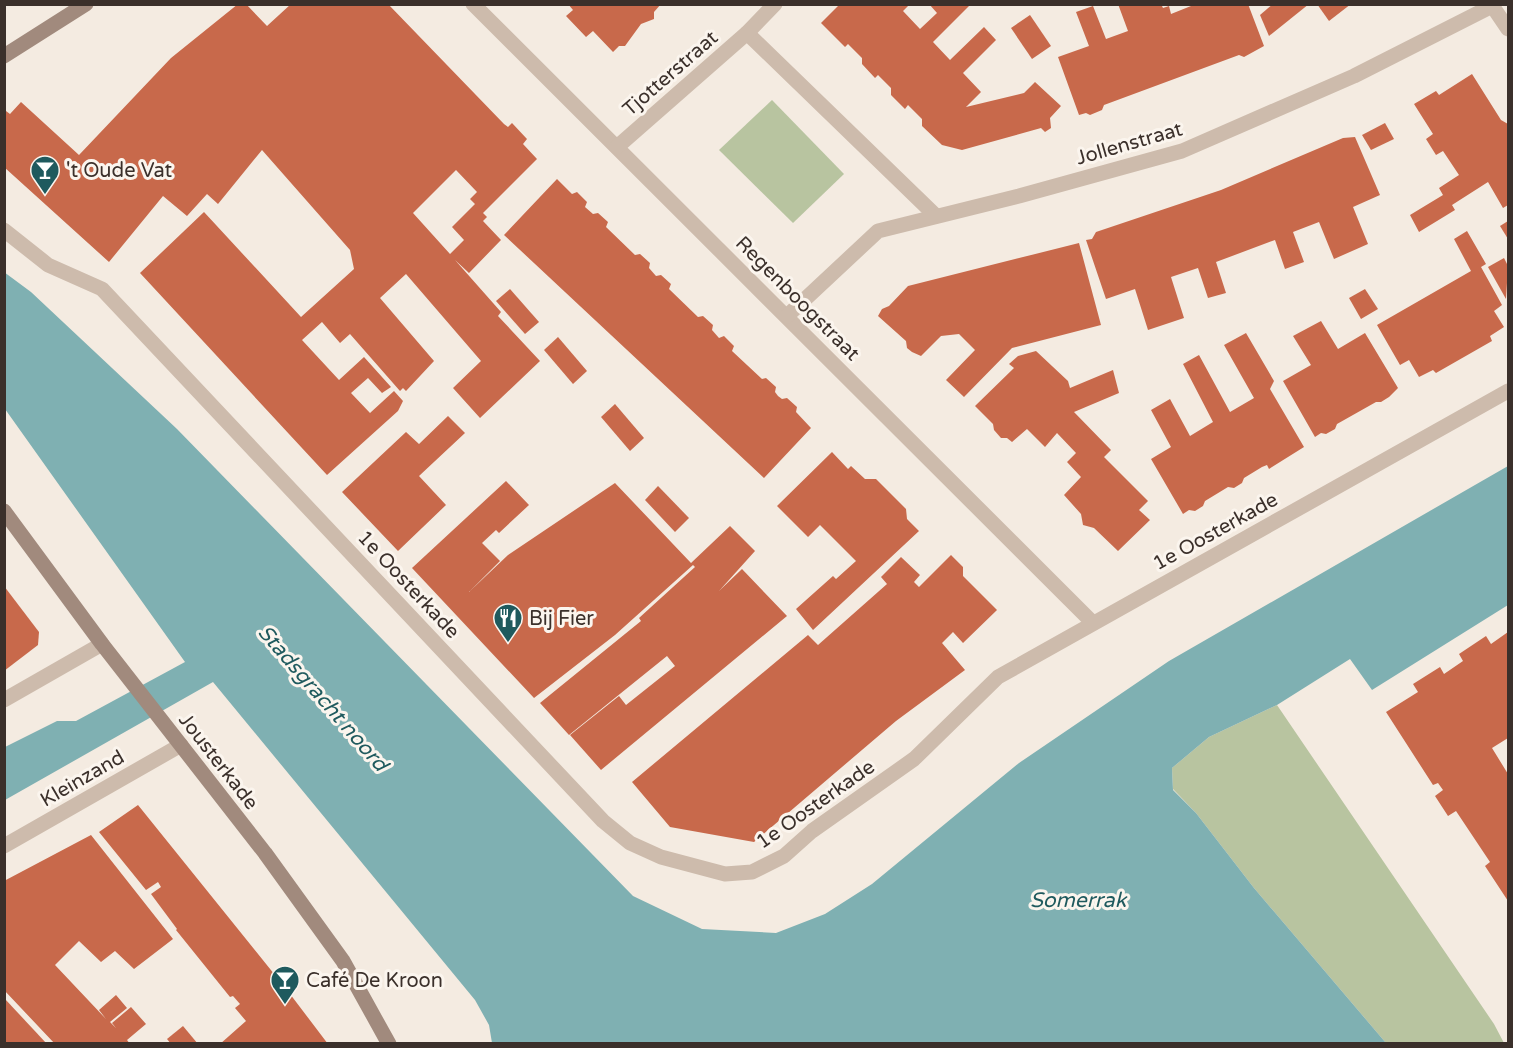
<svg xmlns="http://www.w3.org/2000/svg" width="1513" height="1048" viewBox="0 0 1513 1048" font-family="'Varela Round',sans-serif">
	<rect width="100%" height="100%" fill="#f4ebe1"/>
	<!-- green -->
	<g fill="#b8c4a0">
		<path d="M 772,100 L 844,174 L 793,223 L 719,150 Z"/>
		<path d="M 1277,705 L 1494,1024 L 1504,1043 L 1386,1043 L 1254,888 L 1196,813 L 1173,789 L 1172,768 L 1209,737 Z"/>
	</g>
	<!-- water -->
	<path fill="#7fb0b2" d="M 4,272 L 31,292 L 177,429 L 633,896 L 702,929 L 776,933 L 825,914 L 872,884 L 1019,763 L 1169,661 L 1508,466 L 1508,605 L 1372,690 L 1350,659 L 1277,705 L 1209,737 L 1172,768 L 1173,790 L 1196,813 L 1254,888 L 1386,1043 L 492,1043 L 489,1025 L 475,1000 L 213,682 L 5,800 L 5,747 L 57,721 L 76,721 L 185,662 L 5,409 Z"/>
	<!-- building -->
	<g fill="#c8694b" fill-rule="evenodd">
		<path d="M 238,4 L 246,4 L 267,26 L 291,4 L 388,4 L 504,124 L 508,127 L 512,123 L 527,139 L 523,144 L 537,159 L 483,213 L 487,217 L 483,221 L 501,240 L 469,273 L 455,260 L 501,312 L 498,316 L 540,361 L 480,418 L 453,388 L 481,361 L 406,274 L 380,298 L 434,361 L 406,391 L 403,388 L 400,391 L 350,334 L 340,343 L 322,322 L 302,340 L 339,380 L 364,357 L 391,387 L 382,393 L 368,378 L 351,393 L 370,413 L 394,391 L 403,401 L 398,411 L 327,475 L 140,273 L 204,212 L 301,317 L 354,269 L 350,250 L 262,150 L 218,204 L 207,194 L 187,216 L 163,196 L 109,262 L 4,167 L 6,111 L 10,114 L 21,102 L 79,155 L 171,58 ZM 456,170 L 477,192 L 470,199 L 475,204 L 452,227 L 464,240 L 450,254 L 413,213 Z"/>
		<path d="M 568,4 L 661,4 L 654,12 L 654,19 L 641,24 L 625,46 L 619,46 L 613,52 L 593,31 L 586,37 L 566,16 L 573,10 Z"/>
		<path d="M 840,4 L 910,4 L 903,11 L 920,29 L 937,13 L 929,4 L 971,4 L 933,42 L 950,60 L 984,27 L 996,40 L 963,73 L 981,92 L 966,107 L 1024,93 L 1035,82 L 1061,106 L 1050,118 L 1051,128 L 1045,132 L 1041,128 L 962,150 L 942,145 L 922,126 L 922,119 L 908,105 L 905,109 L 891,95 L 891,88 L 878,75 L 875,78 L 862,64 L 862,58 L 848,44 L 845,47 L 821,23 Z"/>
		<path d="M 1118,4 L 1161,4 L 1163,8 L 1169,6 L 1171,14 L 1196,4 L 1248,4 L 1264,46 L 1244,57 L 1239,55 L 1104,105 L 1102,110 L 1090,115 L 1086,113 L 1079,115 L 1058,57 L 1089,46 L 1076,12 L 1093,6 L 1106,39 L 1128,31 Z"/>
		<path d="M 1273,4 L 1309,4 L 1269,36 L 1260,15 Z"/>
		<path d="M 1317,4 L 1351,4 L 1329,21 Z"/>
		<path d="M 1030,15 L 1051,46 L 1032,59 L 1011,28 Z"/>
		<path d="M 1472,74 L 1501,120 L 1508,124 L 1508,205 L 1503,208 L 1488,182 L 1452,205 L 1455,210 L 1419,232 L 1410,215 L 1443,195 L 1439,188 L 1459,175 L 1443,151 L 1436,155 L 1426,139 L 1433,134 L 1414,104 L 1436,91 L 1439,95 Z"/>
		<path d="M 1385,123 L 1394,139 L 1371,150 L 1362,135 Z"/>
		<path d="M 1355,137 L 1380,195 L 1353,207 L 1368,244 L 1334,259 L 1319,222 L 1293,232 L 1304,262 L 1285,269 L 1275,240 L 1216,262 L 1226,293 L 1208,298 L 1198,268 L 1171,277 L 1184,318 L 1148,330 L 1135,289 L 1106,299 L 1086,240 L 1092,239 L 1096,232 L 1221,190 L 1343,138 Z"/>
		<path d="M 557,179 L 572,194 L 577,192 L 587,202 L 585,207 L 593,214 L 598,213 L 608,222 L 606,227 L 635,255 L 640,254 L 650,263 L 649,268 L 656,276 L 661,275 L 671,284 L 669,289 L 698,317 L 703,316 L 713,325 L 712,330 L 719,338 L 724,336 L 734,346 L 732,351 L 762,379 L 766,378 L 776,387 L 775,392 L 778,396 L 782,399 L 787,398 L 797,407 L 796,412 L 811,428 L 764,478 L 504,235 Z"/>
		<path d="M 1508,221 L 1508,239 L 1500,226 Z"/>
		<path d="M 1467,231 L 1486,264 L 1481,267 L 1502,305 L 1494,311 L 1504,327 L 1490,336 L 1492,341 L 1436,373 L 1433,370 L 1419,377 L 1409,360 L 1400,365 L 1377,325 L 1471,271 L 1454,239 Z"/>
		<path d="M 1079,243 L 1101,325 L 1012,348 L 964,397 L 946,380 L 975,350 L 959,334 L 941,336 L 921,356 L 912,352 L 907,348 L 906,341 L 878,316 L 882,309 L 889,306 L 908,286 Z"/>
		<path d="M 1504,258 L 1508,266 L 1506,299 L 1488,267 Z"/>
		<path d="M 510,289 L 539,322 L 525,334 L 496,301 Z"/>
		<path d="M 1365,289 L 1378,309 L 1361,319 L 1349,298 Z"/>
		<path d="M 1321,321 L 1338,349 L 1365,333 L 1398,388 L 1389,397 L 1381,402 L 1376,402 L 1337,424 L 1335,429 L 1326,434 L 1321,433 L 1315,437 L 1283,381 L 1311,365 L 1293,336 Z"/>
		<path d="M 1246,333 L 1274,381 L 1270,389 L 1304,447 L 1269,469 L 1267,465 L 1262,467 L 1244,478 L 1242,483 L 1234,488 L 1228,487 L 1205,501 L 1203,506 L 1195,511 L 1189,510 L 1183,514 L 1151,459 L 1171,447 L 1151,410 L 1170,399 L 1190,436 L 1213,422 L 1183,364 L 1199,355 L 1230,412 L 1254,398 L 1224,345 Z"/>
		<path d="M 558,337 L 587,371 L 573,384 L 544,350 Z"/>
		<path d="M 1036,351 L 1068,381 L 1070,388 L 1113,370 L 1119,393 L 1074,412 L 1111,450 L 1104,457 L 1148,501 L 1139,510 L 1150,520 L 1118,551 L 1094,528 L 1083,525 L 1081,514 L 1064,495 L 1081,477 L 1067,462 L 1076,453 L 1057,433 L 1045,447 L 1027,429 L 1012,442 L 1007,438 L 1001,438 L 994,430 L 993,424 L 975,406 L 1014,368 L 1009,364 L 1018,356 Z"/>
		<path d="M 615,404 L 644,438 L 630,451 L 601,417 Z"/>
		<path d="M 448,416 L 465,433 L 419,476 L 446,505 L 398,551 L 342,492 L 406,432 L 419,444 Z"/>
		<path d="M 832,452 L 848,469 L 851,466 L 865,479 L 876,479 L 906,509 L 907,519 L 919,531 L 813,630 L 796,609 L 833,576 L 836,579 L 856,561 L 820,525 L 808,537 L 777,506 Z"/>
		<path d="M 506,481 L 529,505 L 499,533 L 496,530 L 482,543 L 500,561 L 469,592 L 508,555 L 615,483 L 691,563 L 730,526 L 755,551 L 719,591 L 742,569 L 787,616 L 601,770 L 570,735 L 619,696 L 626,705 L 675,666 L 667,656 L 569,735 L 540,703 L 641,621 L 639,618 L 695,567 L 693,565 L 615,635 L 534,698 L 412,568 Z"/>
		<path d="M 658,486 L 689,518 L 675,532 L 645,500 Z"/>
		<path d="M 951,555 L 963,567 L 963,576 L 997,610 L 963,643 L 953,632 L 942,643 L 965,670 L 896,721 L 754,842 L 670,827 L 632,782 L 808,635 L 818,645 L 887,584 L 881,577 L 901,557 L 920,575 L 914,582 L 919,587 Z"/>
		<path d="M 4,586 L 39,632 L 38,645 L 4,671 Z"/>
		<path d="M 1508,632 L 1508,738 L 1492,748 L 1508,774 L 1508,901 L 1485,866 L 1490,862 L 1456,811 L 1448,816 L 1435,796 L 1443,790 L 1438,783 L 1433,785 L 1386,712 L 1418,692 L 1413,684 L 1440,667 L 1444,674 L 1463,661 L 1459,654 L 1486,636 L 1491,644 Z"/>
		<path d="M 138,805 L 287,990 L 328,1044 L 220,1044 L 246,1021 L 235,1008 L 240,1004 L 233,996 L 230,997 L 176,930 L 177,929 L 151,894 L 161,887 L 158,882 L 146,890 L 99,832 Z"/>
		<path d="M 91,835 L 173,939 L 134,969 L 115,951 L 101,962 L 79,941 L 55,965 L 106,1019 L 99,1010 L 116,995 L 127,1008 L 110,1022 L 116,1028 L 112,1023 L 131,1007 L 146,1024 L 127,1040 L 130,1044 L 55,1044 L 4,990 L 4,881 Z"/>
		<path d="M 5,999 L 47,1044 L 5,1044 Z"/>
		<path d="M 183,1026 L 198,1044 L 171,1044 L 167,1039 Z"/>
	</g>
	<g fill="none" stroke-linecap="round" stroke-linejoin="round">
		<!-- street -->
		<g stroke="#cdbbac" stroke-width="15">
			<path d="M 473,4 L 1093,623"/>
			<path d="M 1491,4 L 1508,29"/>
			<path d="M 747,33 L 936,216"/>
			<path d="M 617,147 L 747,33 L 775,4"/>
			<path d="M 4,230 L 48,265 L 102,289 L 603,821 L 630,843 L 661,857 L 725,874 L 752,872 L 784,856 L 812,831 L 914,759 L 998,677 L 1508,391"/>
			<path d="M 787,316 L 878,231 L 1019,196 L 1182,151 L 1354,76 L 1492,6"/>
			<path d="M 4,700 L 102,644"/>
			<path d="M 4,846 L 181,745"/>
		</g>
		<!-- secondary -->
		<g stroke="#a18a7d" stroke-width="15">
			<path d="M 4,56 L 86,4"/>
			<path d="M 4,511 L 102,644 L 265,853 L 343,961 L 389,1044"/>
		</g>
	</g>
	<!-- icons -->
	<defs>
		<g id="bar-pin" transform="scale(1.5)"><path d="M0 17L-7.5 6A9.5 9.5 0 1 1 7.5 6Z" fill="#1f5a5e" stroke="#fbf5ee"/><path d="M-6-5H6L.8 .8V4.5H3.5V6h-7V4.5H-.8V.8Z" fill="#fff"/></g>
		<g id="restaurant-pin" transform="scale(1.5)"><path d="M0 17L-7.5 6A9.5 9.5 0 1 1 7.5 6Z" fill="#1f5a5e" stroke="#fbf5ee"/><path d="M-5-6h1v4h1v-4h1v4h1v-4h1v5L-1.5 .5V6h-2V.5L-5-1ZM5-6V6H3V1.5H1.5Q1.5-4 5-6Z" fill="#fff"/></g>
	</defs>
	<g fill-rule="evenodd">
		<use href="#bar-pin" x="45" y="170"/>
		<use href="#restaurant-pin" x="508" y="618"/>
		<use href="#bar-pin" x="285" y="980"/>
	</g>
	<g text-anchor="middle" stroke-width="6" stroke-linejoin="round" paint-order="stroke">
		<!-- street labels -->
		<g font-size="20" fill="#3b302b" stroke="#fbf5ee">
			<text transform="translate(670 73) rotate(-41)" y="7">Tjotterstraat</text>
			<text transform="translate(1129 143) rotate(-16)" y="7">Jollenstraat</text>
			<text transform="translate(798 298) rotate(45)" y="7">Regenboogstraat</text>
			<text transform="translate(1215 531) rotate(-29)" y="7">1e Oosterkade</text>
			<text transform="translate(409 584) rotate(47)" y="7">1e Oosterkade</text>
			<text transform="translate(219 761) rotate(52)" y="7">Jousterkade</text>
			<text transform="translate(82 778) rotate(-30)" y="7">Kleinzand</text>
			<text transform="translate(815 804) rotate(-35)" y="7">1e Oosterkade</text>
		</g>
		<!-- poi labels -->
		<g font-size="20" fill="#3b302b" stroke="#fbf5ee" text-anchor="start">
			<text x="66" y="177">'t Oude Vat</text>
			<text x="529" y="625">Bij Fier</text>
			<text x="306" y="987">Café De Kroon</text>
		</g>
		<!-- water labels -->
		<g font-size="21" font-style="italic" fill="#1f5a5e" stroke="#fbf5ee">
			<text transform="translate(323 698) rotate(49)" y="7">Stadsgracht noord</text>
			<text x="1078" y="907">Somerrak</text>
		</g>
	</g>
	<!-- border -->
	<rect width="1513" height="1048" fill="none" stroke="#3b302b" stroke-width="12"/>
</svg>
